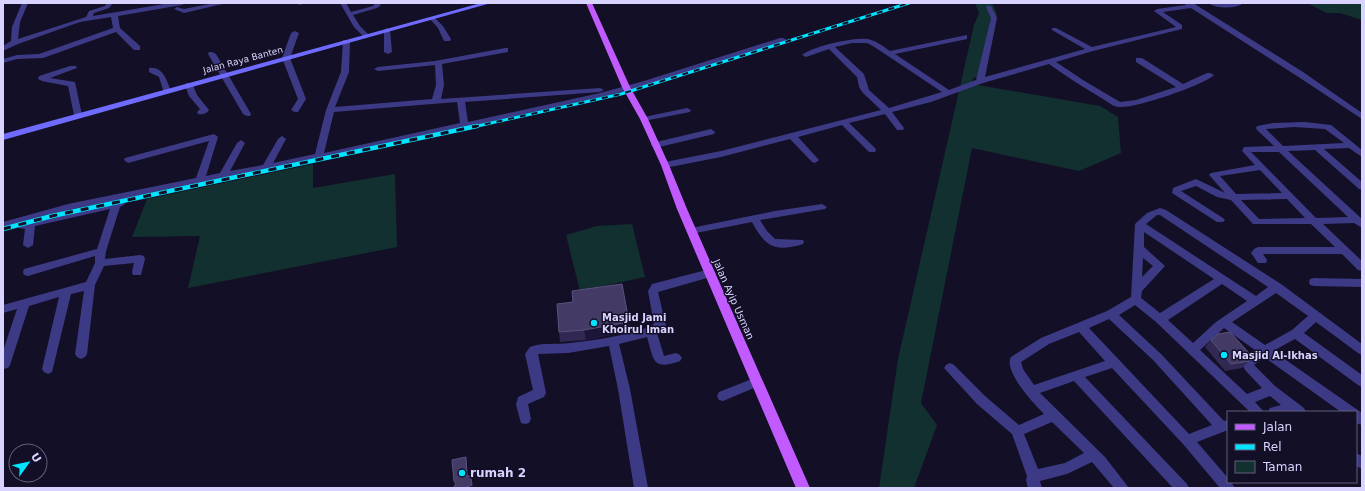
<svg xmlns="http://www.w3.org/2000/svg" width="1365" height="491" viewBox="0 0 1365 491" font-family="'DejaVu Sans',sans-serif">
	<rect width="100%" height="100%" fill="#130f26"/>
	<!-- green -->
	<g fill="#12302f">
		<path d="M 975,3 L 992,3 L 997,14 L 985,74 L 973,78 L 972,84 L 1100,106 L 1118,117 L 1121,153 L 1079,171 L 972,148 L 921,403 L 937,425 L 914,488 L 879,488 L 898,359 L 974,25 L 979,13 Z"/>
		<path d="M 1307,3 L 1362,3 L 1362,20 L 1340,13 L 1327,13 Z"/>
		<path d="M 313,164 L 313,188 L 395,174 L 397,247 L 188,288 L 200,236 L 132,237 L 147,199 Z"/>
		<path d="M 632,224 L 645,277 L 580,291 L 566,235 L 597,226 Z"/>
	</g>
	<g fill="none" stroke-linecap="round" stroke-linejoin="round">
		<!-- minor -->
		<g fill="#3d3a85" fill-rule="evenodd">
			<path d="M 22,3 L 28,3 L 20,22 L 18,39 L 86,17 L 89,11 L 105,6 L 107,3 L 113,3 L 109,8 L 94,13 L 93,16 L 170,3 L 185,3 L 182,5 L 118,16 L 120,28 L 140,46 L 140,50 L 134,50 L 116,32 L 43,58 L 17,59 L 3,63 L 3,59 L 17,55 L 39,54 L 113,28 L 111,17 L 80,22 L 18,44 L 3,51 L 3,46 L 11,41 L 12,27 Z"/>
			<path d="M 214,3 L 227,3 L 184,13 L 174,9 L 177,7 L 184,9 Z"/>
			<path d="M 295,3 L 303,3 L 300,5 Z"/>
			<path d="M 340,3 L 346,3 L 351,12 L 373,6 L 375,3 L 381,3 L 380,6 L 377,8 L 353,15 L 360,26 L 370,36 L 368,37 L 364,37 L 354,27 Z"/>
			<path d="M 1185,3 L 1193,3 L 1303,72 L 1362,113 L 1362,119 L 1297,76 L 1191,8 L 1163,12 L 1182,25 L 1182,29 L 1093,51 L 1056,62 L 1083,80 L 1120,102 L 1136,100 L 1176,87 L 1136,62 L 1136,58 L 1142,58 L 1183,84 L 1207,73 L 1210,73 L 1214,75 C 1204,85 1134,109 1119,107 C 1113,107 1107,101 1103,99 C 1084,88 1066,76 1049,64 L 983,83 L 931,102 L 892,112 L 904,128 L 903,130 L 897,130 L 885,114 L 849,123 L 875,148 L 876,150 L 875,152 L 869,152 L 842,125 L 798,137 L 819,160 L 815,163 L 812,162 L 790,139 L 721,157 L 665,168 L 661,165 L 665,162 L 721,151 L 881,110 L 863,93 L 859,87 L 857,77 L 829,49 L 806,57 L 802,55 C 813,46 854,37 868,39 C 876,41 883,46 890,51 L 967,35 L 967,39 L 895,54 L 949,90 L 976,80 L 991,18 L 986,7 L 987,6 L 991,6 L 997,18 L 985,77 L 1085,49 L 1052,30 L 1052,28 L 1056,28 L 1092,47 L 1176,27 L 1154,11 L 1157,9 L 1186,5 ZM 852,43 L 867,43 L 873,46 L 942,92 L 889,108 L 869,90 L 864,74 L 835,47 Z"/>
			<path d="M 1208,3 L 1244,3 C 1235,9 1217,9 1208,3 Z"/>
			<path d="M 430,17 L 434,17 L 443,26 L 451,39 L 450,41 L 444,41 L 438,28 L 429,18 Z"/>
			<path d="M 387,28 L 390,30 L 392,52 L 388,54 L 384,52 L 384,30 Z"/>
			<path d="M 295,31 L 299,33 L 290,58 L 306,99 L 298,112 L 295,112 L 291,110 L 298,99 L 282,58 L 291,33 Z"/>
			<path d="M 780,38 L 783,38 L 787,40 L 650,85 L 601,97 L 350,153 L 68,210 L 30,221 L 120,201 L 123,202 L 125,204 L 120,207 L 106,251 L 105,259 L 140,255 L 144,256 L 145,259 L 141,275 L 133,275 L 132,272 L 134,263 L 104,266 L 95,285 L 87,354 L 85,357 L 81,359 L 77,357 L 75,354 L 84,291 L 71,294 L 52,372 L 48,374 L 44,372 L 42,369 L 59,297 L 29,306 L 10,365 L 8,368 L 3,369 L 3,351 L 17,309 L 3,313 L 3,305 L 86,282 L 95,263 L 95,256 L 28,276 L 24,275 L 23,272 L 24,269 L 97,249 L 110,209 L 35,226 L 33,245 L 28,248 L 23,245 L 25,229 L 19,228 L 17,226 L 18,224 L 3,228 L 3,222 L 68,204 L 196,178 L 209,141 L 128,163 L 124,160 L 125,158 L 214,134 L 218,137 L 206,176 L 220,173 L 237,143 L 241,140 L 245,143 L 230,171 L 263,165 L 278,139 L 282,136 L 286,139 L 273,163 L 315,154 L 326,110 L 341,72 L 343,40 L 349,40 L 350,42 L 349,72 L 335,107 L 432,99 L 436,85 L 435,65 L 378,71 L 374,69 L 378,67 L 435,61 L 505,48 L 508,48 L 508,52 L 442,64 L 444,85 L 441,99 L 600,88 L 604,90 L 600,92 L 465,102 L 468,122 L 600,93 L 644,81 ZM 457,102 L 460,123 L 324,153 L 334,112 Z"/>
			<path d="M 209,52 L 212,52 L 216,54 L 251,114 L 250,116 L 247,116 L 243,114 L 208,54 Z"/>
			<path d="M 70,66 L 76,66 L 77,68 L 50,78 L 75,82 L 82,115 L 78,117 L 74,115 L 68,86 L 42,81 L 38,79 L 39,76 Z"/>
			<path d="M 149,68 C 163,66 167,81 171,91 L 170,93 L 164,93 L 159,77 L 149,72 Z"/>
			<path d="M 186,83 L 192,83 L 197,95 L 209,110 C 207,114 202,115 198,114 L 197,112 L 200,109 L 189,96 L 185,85 Z"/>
			<path d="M 687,108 L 691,110 L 690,112 L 644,121 L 640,119 L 644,117 Z"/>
			<path d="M 1305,122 L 1331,125 L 1362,150 L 1362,157 L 1349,148 L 1324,149 L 1362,182 L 1362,190 L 1359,189 L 1315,150 L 1288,151 L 1362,219 L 1362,228 L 1354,223 L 1323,224 L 1362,261 L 1362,271 L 1358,270 L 1342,254 L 1263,254 L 1267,260 L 1266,263 L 1258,263 L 1251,253 L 1254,249 L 1258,247 L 1335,247 L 1311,224 L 1253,224 L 1231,200 L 1217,197 L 1196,186 L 1181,191 L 1223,218 L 1225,220 L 1223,222 L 1217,222 L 1172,193 L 1173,188 L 1196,179 L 1225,193 L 1211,177 L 1209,175 L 1211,173 L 1255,165 L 1242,151 L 1244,147 L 1274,146 L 1257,130 L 1256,128 L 1257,126 L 1273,123 ZM 1294,127 L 1325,129 L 1344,143 L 1283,146 L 1266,129 ZM 1251,152 L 1279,152 L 1348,217 L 1316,218 ZM 1260,170 L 1282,193 L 1236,194 L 1220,176 ZM 1287,199 L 1305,218 L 1259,219 L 1241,200 Z"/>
			<path d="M 711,129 L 715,132 L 714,134 L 655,148 L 651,145 L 652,143 Z"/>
			<path d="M 822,204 L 827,207 L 825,209 L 760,220 L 767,231 L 775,239 L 803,240 L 804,242 L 803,244 C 774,253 765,246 752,222 L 691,234 L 686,231 L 691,228 L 775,211 Z"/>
			<path d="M 1160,208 L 1166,210 L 1281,284 L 1362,344 L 1362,355 L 1358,353 L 1316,322 L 1304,333 L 1362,375 L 1362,387 L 1358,385 L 1295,339 L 1273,351 L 1362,413 L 1362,425 L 1356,423 L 1356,412 L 1341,412 L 1264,357 L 1254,365 L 1275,386 L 1304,408 L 1306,412 L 1268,412 L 1270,408 L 1281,405 L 1270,396 L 1255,402 L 1264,412 L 1250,412 L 1156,322 L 1135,305 L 1119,315 L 1161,354 L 1224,421 L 1228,420 L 1228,430 L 1197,442 L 1228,478 L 1228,482 L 1231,482 L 1235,488 L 1220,488 L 1183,444 L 1112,368 L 1085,377 L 1187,484 L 1189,488 L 1173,488 L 1074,381 L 1040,393 L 1105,457 L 1129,488 L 1114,488 L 1092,462 L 1067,474 L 1040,481 L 1042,488 L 1028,488 L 1026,480 L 1027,476 L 1012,434 L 977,404 L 944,368 L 946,365 L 950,363 L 954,365 L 985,396 L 1019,425 L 1044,414 C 1034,404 1003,371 1011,357 L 1041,338 L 1107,311 L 1131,297 L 1135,224 L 1147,213 ZM 1157,215 L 1160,215 L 1268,287 L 1256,296 L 1146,224 ZM 1144,232 L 1214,279 L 1160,313 L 1141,298 L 1142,291 L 1165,266 L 1144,247 ZM 1143,258 L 1153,266 L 1142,277 ZM 1222,284 L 1247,301 L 1216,322 L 1193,343 L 1168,320 ZM 1276,293 L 1308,316 L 1292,330 L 1265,345 L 1232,322 ZM 1109,319 L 1153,360 L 1212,425 L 1189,434 L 1089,328 ZM 1224,328 L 1255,350 L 1251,353 L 1242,364 L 1245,370 L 1262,388 L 1247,394 L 1200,350 ZM 1079,332 L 1105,361 L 1034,385 L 1023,369 L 1021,362 L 1049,344 ZM 1052,422 L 1084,453 L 1065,463 L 1038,469 L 1024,434 Z"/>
			<path d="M 710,269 L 714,270 L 715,273 L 714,276 L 658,292 L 666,326 L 664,329 L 657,333 L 664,356 L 676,353 L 680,355 L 682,358 L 680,361 C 652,371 654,360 647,337 L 619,344 L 630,389 L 648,488 L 634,488 L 618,389 L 609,346 L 568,353 L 538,354 L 546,393 L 544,397 L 528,404 L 531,419 L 529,423 L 525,424 L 521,423 L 516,405 L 518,397 L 533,390 L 525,354 L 530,347 C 543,342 556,345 570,343 C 597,340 624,336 649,327 L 654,324 L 648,291 L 652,284 Z"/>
			<path d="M 1314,278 L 1362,279 L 1362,287 L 1314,286 L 1310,285 L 1309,282 L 1310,279 Z"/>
			<path d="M 757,377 L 761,379 L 763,382 L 761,385 L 723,401 L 719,400 L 717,396 L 719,392 Z"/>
			<path d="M 1356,453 L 1362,456 L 1362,469 L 1356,466 Z"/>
		</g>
		<!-- secondary -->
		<path fill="#6f6bff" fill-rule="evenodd" d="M 481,3 L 491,3 L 3,140 L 3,134 Z"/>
		<!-- primary -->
		<path fill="#c25bff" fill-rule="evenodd" d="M 586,3 L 592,3 L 630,87 L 648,119 L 669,165 L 687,209 L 810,488 L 796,488 L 677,209 L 661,165 L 640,119 L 622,87 Z"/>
		<!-- rail-far1 casing -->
		<g stroke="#00e5ff" stroke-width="3">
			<path id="rail-far1" d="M 473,127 L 621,94 L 909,3"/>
		</g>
		<!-- rail casing -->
		<g stroke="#00e5ff" stroke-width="4.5">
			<path id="rail" d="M 3,229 L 52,216 L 477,126"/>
		</g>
		<!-- rail-far1 -->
		<use href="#rail-far1" stroke="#130f26" stroke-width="2" stroke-dasharray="6" stroke-linecap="butt"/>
		<!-- rail -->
		<use href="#rail" stroke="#130f26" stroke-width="3" stroke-dasharray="8" stroke-linecap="butt"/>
	</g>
	<!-- wall -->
	<g fill="#312854">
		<path d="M 629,322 L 630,331 L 586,340 L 560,342 L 559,332 Z"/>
		<path d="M 1211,340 L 1247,357 L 1249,361 L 1242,368 L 1225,371 L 1205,347 Z"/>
	</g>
	<!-- shaded-wall -->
	<g fill="#1d163a">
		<path d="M 629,322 L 630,331 L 586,340 L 584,330 Z"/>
		<path d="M 466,457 L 467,462 L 469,480 L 467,476 Z"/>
		<path d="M 471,479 L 473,484 L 474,488 L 466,488 L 466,487 Z"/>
	</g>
	<!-- building -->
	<g fill="#433a66" stroke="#5a527e">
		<path d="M 622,284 L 629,322 L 584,330 L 559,332 L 557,304 L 573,302 L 572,291 Z"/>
		<path d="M 1230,332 L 1249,353 L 1247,357 L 1249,361 L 1231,364 L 1211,340 L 1218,334 Z"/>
		<path d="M 466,457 L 467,476 L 470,476 L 471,479 L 472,485 L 466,487 L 466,488 L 453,488 L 456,484 L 454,481 L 452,460 Z"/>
	</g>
	<!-- markers -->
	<g fill="#00e5ff" stroke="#130f26" stroke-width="1.5">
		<circle cx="594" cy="323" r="4"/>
		<circle cx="1224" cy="355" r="4"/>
		<circle cx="462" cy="473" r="4"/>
	</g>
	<g text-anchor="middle" stroke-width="3" stroke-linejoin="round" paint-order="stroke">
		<!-- far-street labels -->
		<g font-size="9" fill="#d9d4ff" stroke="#130f26">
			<text transform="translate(243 60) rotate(-15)" y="3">Jalan Raya Banten</text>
		</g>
		<!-- street labels -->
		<g font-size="10" fill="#d9d4ff" stroke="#130f26">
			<text transform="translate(734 299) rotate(66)" y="4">Jalan Ayip Usman</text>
		</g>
		<!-- poi labels -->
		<g font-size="10" font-weight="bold" fill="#d9d4ff" stroke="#130f26" text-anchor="start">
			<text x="602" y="321">Masjid Jami<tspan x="602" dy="12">Khoirul Iman</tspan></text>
			<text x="1232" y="359">Masjid Al-Ikhas</text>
		</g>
		<!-- near-poi labels -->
		<g font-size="12" font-weight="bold" fill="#d9d4ff" stroke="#130f26" text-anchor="start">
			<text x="470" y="477">rumah 2</text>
		</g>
	</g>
	<!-- border -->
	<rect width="1365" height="491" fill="none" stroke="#d9d4ff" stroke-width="8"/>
	<!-- legend -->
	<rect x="1227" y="411" width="130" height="72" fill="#130f26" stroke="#625e7d"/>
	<rect x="1235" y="424" width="20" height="6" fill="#c25bff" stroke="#625e7d"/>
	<text x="1263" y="431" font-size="12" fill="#d9d4ff">Jalan</text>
	<rect x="1235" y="444" width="20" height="6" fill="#00e5ff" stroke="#625e7d"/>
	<text x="1263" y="451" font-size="12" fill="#d9d4ff">Rel</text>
	<rect x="1235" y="461" width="20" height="12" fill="#12302f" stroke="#625e7d"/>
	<text x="1263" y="471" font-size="12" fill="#d9d4ff">Taman</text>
	<!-- north arrow -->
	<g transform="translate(28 463) rotate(57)"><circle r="19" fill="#130f26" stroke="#625e7d"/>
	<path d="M0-3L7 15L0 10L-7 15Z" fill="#00e5ff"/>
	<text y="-6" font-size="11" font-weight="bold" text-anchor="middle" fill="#d9d4ff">U</text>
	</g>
</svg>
